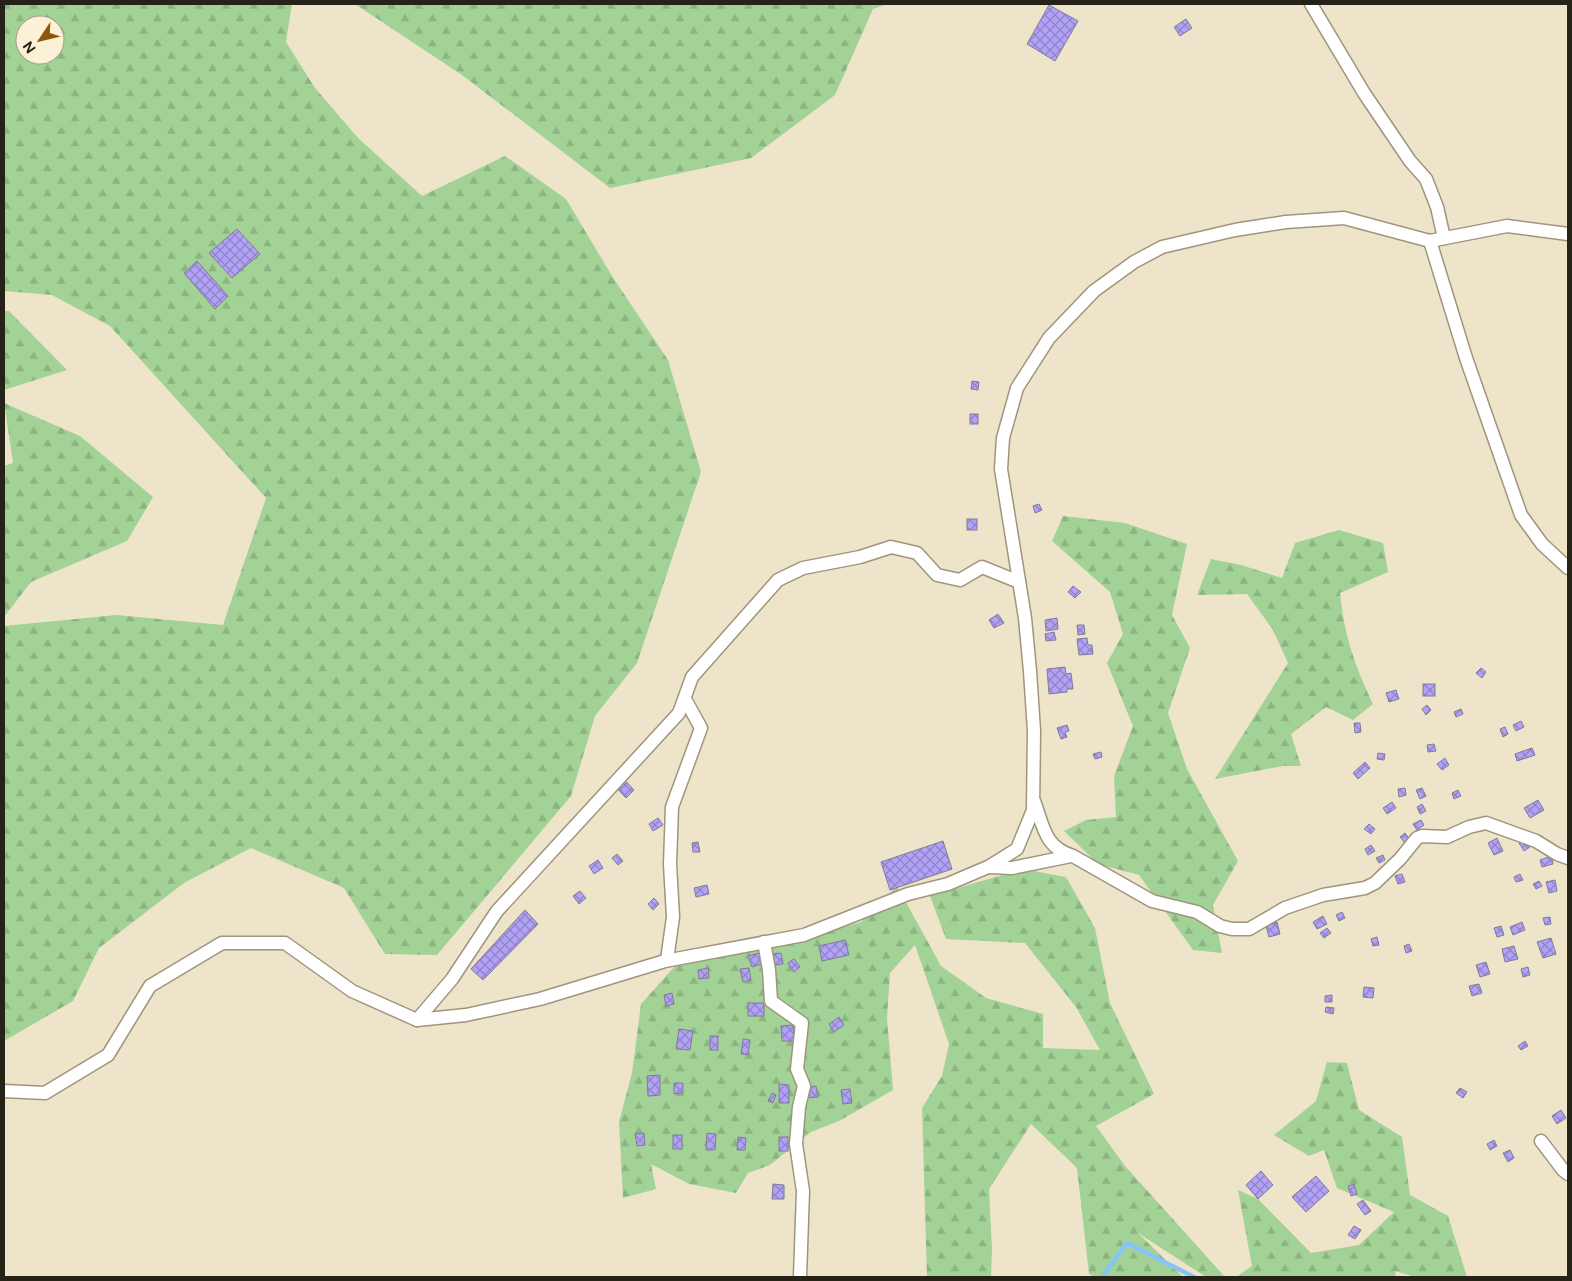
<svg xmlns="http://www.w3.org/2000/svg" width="1572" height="1281" viewBox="0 0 1572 1281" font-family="'Public Sans',sans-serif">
	<defs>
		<pattern id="forest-firs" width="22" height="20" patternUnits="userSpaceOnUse" patternTransform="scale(1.25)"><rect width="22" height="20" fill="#a3d296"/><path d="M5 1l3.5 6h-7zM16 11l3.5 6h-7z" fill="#8cb481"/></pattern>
		<pattern id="building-cross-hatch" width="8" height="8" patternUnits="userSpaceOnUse" patternTransform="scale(1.25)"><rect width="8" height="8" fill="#b1a2f7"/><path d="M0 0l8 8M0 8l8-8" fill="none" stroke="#9084c7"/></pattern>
	</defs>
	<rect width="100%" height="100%" fill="#eee4ca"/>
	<!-- forest -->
	<g fill="url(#forest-firs)" fill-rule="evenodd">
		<path d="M 4,4 L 292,4 L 286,42 L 315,88 L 358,138 L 422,196 L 505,156 L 566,199 L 612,276 L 668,360 L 701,472 L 637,663 L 595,716 L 571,796 L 437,955 L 385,954 L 344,888 L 251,848 L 184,883 L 99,948 L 73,1001 L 4,1041 L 4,626 L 116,615 L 223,625 L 266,498 L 110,326 L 52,295 L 4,291 ZM 25,25 L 55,25 L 55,55 L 25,55 Z"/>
		<path d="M 355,4 L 888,4 L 873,9 L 835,95 L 751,158 L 610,188 L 462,75 Z"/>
		<path d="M 4,311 L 9,311 L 67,370 L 4,390 Z"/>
		<path d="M 4,403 L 80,436 L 153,497 L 127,541 L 31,582 L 4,617 L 4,466 L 13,463 Z"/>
		<path d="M 1063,516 L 1125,523 L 1187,544 L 1172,615 L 1190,648 L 1168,713 L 1187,769 L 1238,861 L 1213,905 L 1222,953 L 1193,950 L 1139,875 L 1098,864 L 1064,831 L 1086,820 L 1116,817 L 1114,776 L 1133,726 L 1107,663 L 1123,634 L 1110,592 L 1052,541 Z"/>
		<path d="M 1339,530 L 1383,543 L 1388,572 L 1340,593 C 1344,635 1355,666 1373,704 L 1353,720 L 1326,707 L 1291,734 L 1301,766 L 1283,766 L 1215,779 L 1288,663 L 1273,630 L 1247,594 L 1197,595 L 1211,559 L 1241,565 L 1282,578 L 1295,543 Z"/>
		<path d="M 1023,869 L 1066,877 L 1095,928 L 1110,1003 L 1154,1094 L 1096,1126 L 1125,1166 L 1225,1277 L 1206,1277 L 1138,1233 L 1183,1277 L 1095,1277 L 1089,1274 L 1077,1168 L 1031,1124 L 989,1189 L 992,1250 L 991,1277 L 927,1277 L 922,1108 L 942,1076 L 949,1044 L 915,945 L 890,973 L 887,1018 L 893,1090 L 839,1121 L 811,1132 L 770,1165 L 748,1173 L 736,1193 L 689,1184 L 651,1164 L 656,1189 L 623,1198 L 619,1122 L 632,1073 L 641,1004 L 675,966 L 799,940 L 861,922 L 897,886 L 941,966 L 986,998 L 1043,1014 L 1043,1048 L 1100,1050 L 1076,1007 L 1025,943 L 946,939 L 930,896 Z"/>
		<path d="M 1327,1062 L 1347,1063 L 1359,1110 L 1402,1137 L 1410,1195 L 1448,1216 L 1467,1277 L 1415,1277 L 1395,1271 L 1396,1277 L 1236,1277 L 1252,1266 L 1238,1190 L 1258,1199 L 1311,1253 L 1359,1245 L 1394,1212 L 1337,1188 L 1324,1150 L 1309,1156 L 1274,1135 L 1316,1101 Z"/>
	</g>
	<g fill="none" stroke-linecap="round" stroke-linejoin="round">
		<!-- stream -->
		<path stroke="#86c4f8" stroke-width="4.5" d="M 1102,1277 L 1127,1243 L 1194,1277"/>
	</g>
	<!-- building -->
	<g fill="url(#building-cross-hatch)" stroke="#807c95">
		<path d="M 1049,5 L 1078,21 L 1055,61 L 1027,44 Z"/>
		<path d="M 1186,19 L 1192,28 L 1180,36 L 1174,27 Z"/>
		<path d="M 237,229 L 260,254 L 232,278 L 209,253 Z"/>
		<path d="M 197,261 L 228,296 L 215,309 L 184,273 Z"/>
		<path d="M 972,381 L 979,382 L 978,390 L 971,389 Z"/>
		<rect x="970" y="414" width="8" height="10"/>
		<path d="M 1039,504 L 1042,510 L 1035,513 L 1033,506 Z"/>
		<rect x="967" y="519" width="10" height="11"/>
		<path d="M 1073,586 L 1081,592 L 1075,598 L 1068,592 Z"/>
		<path d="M 998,614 L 1004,623 L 994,628 L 989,620 Z"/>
		<path d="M 1057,618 L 1058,629 L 1046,631 L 1045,620 Z"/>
		<path d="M 1077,625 L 1084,625 L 1085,634 L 1078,635 Z"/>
		<path d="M 1054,632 L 1056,640 L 1046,641 L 1045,634 Z"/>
		<path d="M 1087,638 L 1088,645 L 1092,645 L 1093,654 L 1079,655 L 1077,639 Z"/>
		<path d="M 1065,667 L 1066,674 L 1071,673 L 1073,689 L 1067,689 L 1067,692 L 1049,694 L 1047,669 Z"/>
		<path d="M 1481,668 L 1486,672 L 1482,678 L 1476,673 Z"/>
		<rect x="1423" y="684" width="12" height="12"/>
		<path d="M 1396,690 L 1399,699 L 1389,702 L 1386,693 Z"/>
		<path d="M 1427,705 L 1431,710 L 1426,715 L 1422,709 Z"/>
		<path d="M 1461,709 L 1463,714 L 1456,717 L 1454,712 Z"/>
		<path d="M 1521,721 L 1524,727 L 1516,731 L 1513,725 Z"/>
		<path d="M 1354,723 L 1360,723 L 1361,732 L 1355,733 Z"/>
		<path d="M 1067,725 L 1069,731 L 1065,732 L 1067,737 L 1061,739 L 1057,728 Z"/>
		<path d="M 1505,727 L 1508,734 L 1503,737 L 1500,729 Z"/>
		<path d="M 1434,744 L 1436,751 L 1428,752 L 1427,745 Z"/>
		<path d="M 1532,748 L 1535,755 L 1517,761 L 1515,754 Z"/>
		<path d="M 1101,752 L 1102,757 L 1095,759 L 1093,754 Z"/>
		<path d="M 1378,753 L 1385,754 L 1384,760 L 1377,759 Z"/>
		<path d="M 1445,758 L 1449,765 L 1442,770 L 1437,764 Z"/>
		<path d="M 1365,762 L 1370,768 L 1358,779 L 1353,773 Z"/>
		<path d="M 621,776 L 634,790 L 626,798 L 613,784 Z"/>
		<path d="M 1405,788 L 1406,795 L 1399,797 L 1398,789 Z"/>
		<path d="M 1422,788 L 1426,796 L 1420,799 L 1416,790 Z"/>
		<path d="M 1458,790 L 1461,796 L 1454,799 L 1452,793 Z"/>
		<path d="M 1538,800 L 1544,810 L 1530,818 L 1524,808 Z"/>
		<path d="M 1392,802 L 1396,808 L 1387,814 L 1383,808 Z"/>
		<path d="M 1422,804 L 1426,811 L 1420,814 L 1417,807 Z"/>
		<path d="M 658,818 L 663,825 L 653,831 L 649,824 Z"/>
		<path d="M 1421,820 L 1424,825 L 1417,830 L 1413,824 Z"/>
		<path d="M 1369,824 L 1375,829 L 1371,834 L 1364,829 Z"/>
		<path d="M 1405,833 L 1410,840 L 1405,843 L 1400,837 Z"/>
		<path d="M 1497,838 L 1503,851 L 1494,855 L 1488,843 Z"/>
		<path d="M 1525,839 L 1530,847 L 1524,851 L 1519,843 Z"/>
		<path d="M 943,841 L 952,869 L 890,890 L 881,862 Z"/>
		<path d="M 698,842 L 700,852 L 693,852 L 692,843 Z"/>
		<path d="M 1371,845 L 1375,851 L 1368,855 L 1365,849 Z"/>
		<path d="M 617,854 L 623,861 L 618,865 L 612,858 Z"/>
		<path d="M 1383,855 L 1385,860 L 1379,863 L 1376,858 Z"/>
		<path d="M 1551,856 L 1553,864 L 1542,867 L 1540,860 Z"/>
		<path d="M 598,860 L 603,868 L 594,874 L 589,866 Z"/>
		<path d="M 1402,874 L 1405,882 L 1398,884 L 1395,876 Z"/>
		<path d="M 1520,874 L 1523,880 L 1516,882 L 1514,877 Z"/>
		<path d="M 1555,880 L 1557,891 L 1549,893 L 1546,882 Z"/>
		<path d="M 1539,881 L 1542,886 L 1536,889 L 1533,884 Z"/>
		<path d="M 707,885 L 709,894 L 696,897 L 694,888 Z"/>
		<path d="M 580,891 L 586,898 L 579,904 L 573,896 Z"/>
		<path d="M 654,898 L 659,904 L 653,910 L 648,904 Z"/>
		<path d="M 525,910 L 538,924 L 483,980 L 471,969 Z"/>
		<path d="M 1342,912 L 1345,918 L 1339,921 L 1336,915 Z"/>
		<path d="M 1323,916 L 1327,924 L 1317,929 L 1313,922 Z"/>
		<path d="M 1550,917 L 1551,924 L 1545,925 L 1543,918 Z"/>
		<path d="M 1277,922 L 1280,934 L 1269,937 L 1266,926 Z"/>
		<path d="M 1522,922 L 1525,930 L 1513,935 L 1510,927 Z"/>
		<path d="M 1501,926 L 1504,935 L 1497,937 L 1494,928 Z"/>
		<path d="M 1327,928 L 1331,933 L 1324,938 L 1320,933 Z"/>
		<path d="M 1377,937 L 1379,945 L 1373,946 L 1371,939 Z"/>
		<path d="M 1551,938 L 1556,954 L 1543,958 L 1537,942 Z"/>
		<path d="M 845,940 L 849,955 L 822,961 L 819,946 Z"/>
		<path d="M 1409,944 L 1412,951 L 1406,953 L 1404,946 Z"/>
		<path d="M 1514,946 L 1518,959 L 1505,962 L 1502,949 Z"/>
		<path d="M 759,953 L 762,964 L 752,967 L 748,956 Z"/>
		<path d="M 781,953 L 783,964 L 774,965 L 773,954 Z"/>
		<path d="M 794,959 L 800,967 L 794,972 L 788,963 Z"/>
		<path d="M 1486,962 L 1490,974 L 1480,977 L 1476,965 Z"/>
		<path d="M 1528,967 L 1530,975 L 1523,977 L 1521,969 Z"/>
		<path d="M 708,968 L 709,978 L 699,979 L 698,970 Z"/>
		<path d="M 749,968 L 751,980 L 743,982 L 740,969 Z"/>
		<path d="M 1479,984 L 1482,993 L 1472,996 L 1469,986 Z"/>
		<path d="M 1364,987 L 1374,988 L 1373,998 L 1363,997 Z"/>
		<path d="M 672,993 L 674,1004 L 666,1006 L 664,995 Z"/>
		<path d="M 1332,995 L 1332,1002 L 1325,1002 L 1325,996 Z"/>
		<rect x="748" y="1003" width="16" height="13"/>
		<path d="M 1326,1007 L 1334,1008 L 1333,1014 L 1325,1012 Z"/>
		<path d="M 839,1017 L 844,1025 L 834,1032 L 829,1024 Z"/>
		<path d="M 793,1025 L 794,1041 L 782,1041 L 781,1026 Z"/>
		<path d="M 679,1029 L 693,1031 L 690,1050 L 676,1049 Z"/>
		<rect x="710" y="1036" width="8" height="14"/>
		<path d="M 743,1039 L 750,1040 L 748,1055 L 741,1054 Z"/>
		<path d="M 1525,1041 L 1528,1046 L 1521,1050 L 1518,1046 Z"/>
		<path d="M 660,1075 L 660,1095 L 648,1096 L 647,1076 Z"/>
		<path d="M 674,1083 L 683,1083 L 683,1093 L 674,1094 Z"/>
		<path d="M 779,1084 L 789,1085 L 789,1103 L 779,1103 Z"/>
		<path d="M 816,1086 L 818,1097 L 810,1098 L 809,1087 Z"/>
		<path d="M 1460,1088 L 1467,1092 L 1463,1098 L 1456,1093 Z"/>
		<path d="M 850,1089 L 852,1103 L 843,1104 L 841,1090 Z"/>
		<path d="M 772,1093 L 776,1095 L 773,1103 L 768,1101 Z"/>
		<path d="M 1561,1110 L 1566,1118 L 1557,1124 L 1552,1116 Z"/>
		<path d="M 644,1133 L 645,1145 L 637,1146 L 635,1134 Z"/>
		<path d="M 707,1133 L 716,1134 L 715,1150 L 706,1150 Z"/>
		<rect x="673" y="1135" width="9" height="14"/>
		<path d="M 738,1137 L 746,1138 L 745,1150 L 737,1150 Z"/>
		<rect x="779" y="1137" width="9" height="14"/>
		<path d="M 1494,1140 L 1497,1146 L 1490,1150 L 1487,1144 Z"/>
		<path d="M 1510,1150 L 1514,1158 L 1508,1162 L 1503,1153 Z"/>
		<path d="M 1261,1171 L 1273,1185 L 1258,1199 L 1246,1185 Z"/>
		<path d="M 1316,1176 L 1329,1191 L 1306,1212 L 1292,1197 Z"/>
		<path d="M 773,1184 L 784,1185 L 784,1199 L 772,1199 Z"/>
		<path d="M 1354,1184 L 1357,1194 L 1351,1196 L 1348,1186 Z"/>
		<path d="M 1363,1200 L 1371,1211 L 1365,1215 L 1357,1204 Z"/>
		<path d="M 1354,1226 L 1361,1230 L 1355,1239 L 1348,1235 Z"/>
	</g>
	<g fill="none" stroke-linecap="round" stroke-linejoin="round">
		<!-- minor casing -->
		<g stroke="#9f957d" stroke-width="15">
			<g id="minor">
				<path d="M 1311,4 L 1364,93 L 1410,161 L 1426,179 L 1437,207 L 1444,238"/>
				<path d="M 1430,241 L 1466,358 L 1521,515 L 1542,544 L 1568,568"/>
				<path d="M 1034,801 C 1044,827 1044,847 1073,856 L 1152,901 L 1197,912 L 1220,926 L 1232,929 L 1249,929 L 1285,908 L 1323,895 L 1365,888 L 1375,883 L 1400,859 L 1417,838 L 1422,836 L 1447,837 L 1469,827 L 1486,823 L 1536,841 L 1557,854 L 1568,858"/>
				<path d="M 989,867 L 1012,868 L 1071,856"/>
				<path d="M 764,942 L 769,970 L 771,1001 L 802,1023 L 797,1069 L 804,1086 L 799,1107 L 796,1144 L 803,1191 L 800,1277"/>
				<path d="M 667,960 L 673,917 L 670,864 L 672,807 L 701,728 L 685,699"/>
				<path d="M 417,1020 L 452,979 L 497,911 L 679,713 L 692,677 L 778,580 L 803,568 L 860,557 L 891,547 L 917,553 L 937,575 L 960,580 L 982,567 L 1019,582"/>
				<path d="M 4,1091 L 45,1093 L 108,1055 L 150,986 L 222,943 L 285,943 L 352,991 L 417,1020 L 466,1015 L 540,999 L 665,961 L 804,935 L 908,894 L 948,884 L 988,867 L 1017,849 L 1033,810 L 1034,731 L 1030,671 L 1025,618 L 1001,469 L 1003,438 L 1017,388 L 1049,338 L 1094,291 L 1134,262 L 1162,247 L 1235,230 L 1286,222 L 1344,218 L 1430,241 L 1507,226 L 1568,234"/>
				<path d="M 1541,1141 L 1563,1170 L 1568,1174"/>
			</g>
		</g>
		<!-- minor -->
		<use href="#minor" stroke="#fff" stroke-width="12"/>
	</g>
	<!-- border -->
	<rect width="1572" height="1281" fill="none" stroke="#262218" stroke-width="10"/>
	<!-- north arrow -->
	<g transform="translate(40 40) rotate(235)"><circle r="24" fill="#fcf1d7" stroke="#a69e8b"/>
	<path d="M0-4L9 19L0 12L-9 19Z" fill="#8d5709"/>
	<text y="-8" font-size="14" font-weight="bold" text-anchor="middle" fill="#262218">N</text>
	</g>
</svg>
